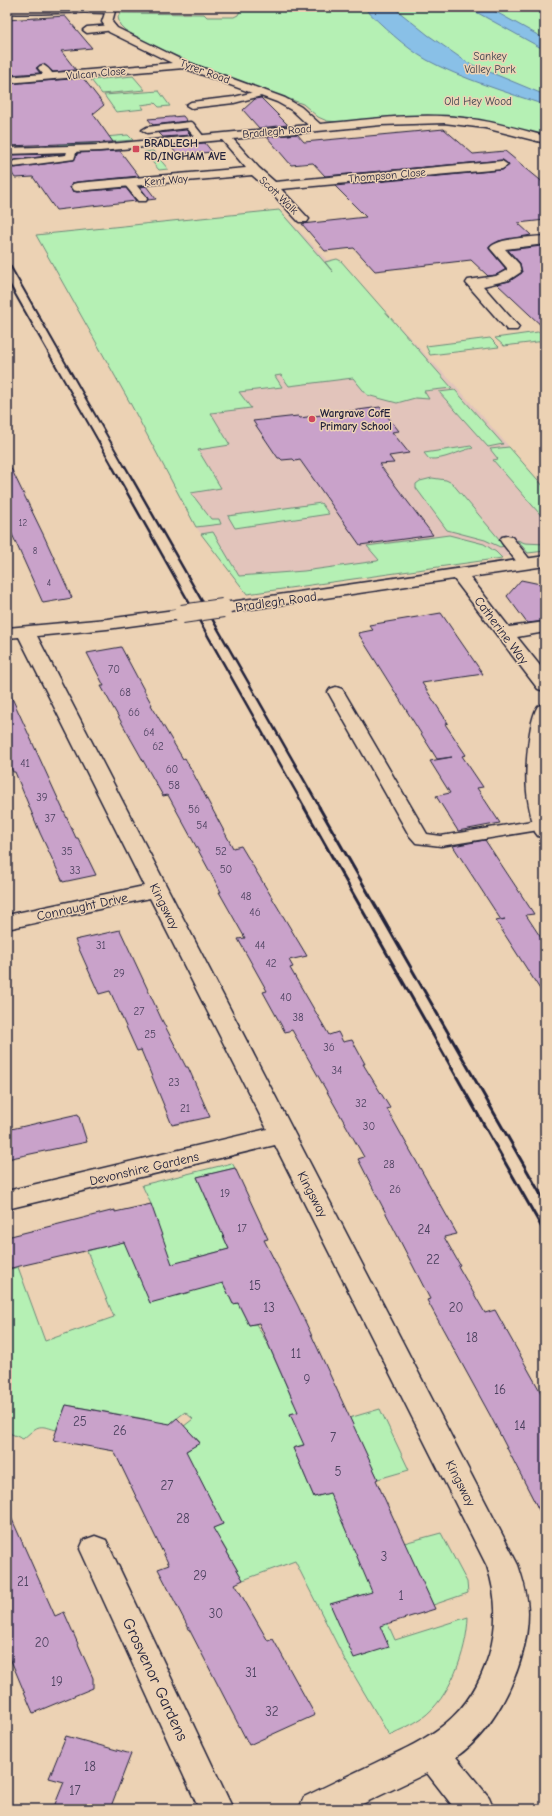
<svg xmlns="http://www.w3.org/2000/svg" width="552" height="1816" viewBox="0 0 552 1816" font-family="'Comic Neue',sans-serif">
	<rect width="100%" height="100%" fill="#ecd2b4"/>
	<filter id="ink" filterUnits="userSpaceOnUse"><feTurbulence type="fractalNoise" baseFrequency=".025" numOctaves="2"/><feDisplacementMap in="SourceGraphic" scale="8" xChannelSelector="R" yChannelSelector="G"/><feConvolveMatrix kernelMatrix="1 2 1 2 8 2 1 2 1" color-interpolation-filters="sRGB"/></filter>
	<g filter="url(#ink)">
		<!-- built -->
		<path fill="#e2c4bb" d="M 279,210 L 327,260 L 336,259 L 424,353 L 457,387 L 545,488 L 545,551 L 247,594 L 196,527 L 129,401 L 36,235 Z"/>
		<!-- green -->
		<g fill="#b5f0b4" stroke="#6c8978">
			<path d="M 242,7 L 545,7 L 545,139 L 470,118 L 380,118 L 339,122 L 327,121 L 318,117 L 303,104 L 207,69 L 151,45 L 125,30 L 120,25 L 118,17 L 120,13 L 204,14 L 207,17 L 234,17 L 238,15 Z"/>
			<path d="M 133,76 L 145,90 L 102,94 L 91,80 Z"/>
			<path d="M 159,91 L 170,106 L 159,107 L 155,103 L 141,105 L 144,109 L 116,112 L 104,95 Z"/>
			<path d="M 128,135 L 133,140 L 60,146 L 56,141 Z"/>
			<path d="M 153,151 L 168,169 L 159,170 L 144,152 Z"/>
			<path d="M 279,210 L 333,272 L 325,262 L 337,259 L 341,261 L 452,388 L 424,391 L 429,399 L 415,398 L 397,403 L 367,395 L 353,378 L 289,386 L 281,375 L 275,376 L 282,387 L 239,392 L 251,408 L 211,413 L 230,445 L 198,450 L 221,488 L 191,493 L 211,519 L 219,519 L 221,524 L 196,527 L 129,401 L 36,235 Z"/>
			<path d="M 545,331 L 545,341 L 504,346 L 495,338 Z"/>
			<path d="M 490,338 L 499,347 L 430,355 L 426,346 Z"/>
			<path d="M 455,390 L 503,444 L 488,447 L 439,392 Z"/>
			<path d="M 471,446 L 473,448 C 458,451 445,460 429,459 L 424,453 Z"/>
			<path d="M 509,447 L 545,488 L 545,520 L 493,460 L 498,459 L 490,449 Z"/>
			<path d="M 432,478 L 446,480 L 452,483 L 505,546 L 500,547 L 485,540 L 447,530 L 416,488 L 416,484 L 420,481 Z"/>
			<path d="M 321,503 L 329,514 L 235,528 L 228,516 Z"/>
			<path d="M 213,532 L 239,576 L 304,571 L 377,561 L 379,560 L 367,546 L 449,535 L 484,544 L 496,552 L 502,558 L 247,594 L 201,534 Z"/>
			<path d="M 517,540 L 525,543 L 545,544 L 545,551 L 528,553 Z"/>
			<path d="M 232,1163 L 235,1168 L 197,1177 L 229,1249 L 195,1258 L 202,1271 L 222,1281 L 233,1304 L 238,1303 L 249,1325 L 256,1324 L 268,1344 L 294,1403 L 318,1396 L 323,1405 L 290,1414 L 312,1442 L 293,1448 L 314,1497 L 347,1488 L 342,1521 L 395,1640 L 468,1617 C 467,1651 450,1698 422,1718 C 412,1725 400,1730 389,1735 L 344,1658 L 295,1561 L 243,1580 L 222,1543 L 194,1555 L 184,1539 L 223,1524 L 188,1456 L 173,1460 L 200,1442 L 189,1431 L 162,1447 L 160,1445 L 193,1419 L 185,1412 L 147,1442 L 145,1419 L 66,1405 L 56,1430 C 37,1424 38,1426 23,1439 L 7,1432 L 7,1270 L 18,1267 L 45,1341 L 114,1317 L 87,1251 L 126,1241 L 151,1204 L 142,1185 Z"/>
			<path d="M 380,1409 L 409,1470 L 378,1479 L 349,1418 Z"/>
			<path d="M 441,1533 L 467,1582 L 468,1593 L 433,1605 L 404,1543 Z"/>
		</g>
		<!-- water -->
		<g fill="#89c0e7" stroke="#6081a2">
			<path d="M 363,7 L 393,7 L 428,35 L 468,63 L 545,95 L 545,105 C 508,93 460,78 427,60 C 404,47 382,25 363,7 Z"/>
			<path d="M 467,7 L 487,7 L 545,39 L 545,50 Z"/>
		</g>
		<!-- building -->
		<g fill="#c9a2ca" stroke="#22223b">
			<path d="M 65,16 L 92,48 L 61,51 L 76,70 L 53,72 L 43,64 L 36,68 L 40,73 L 7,75 L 7,20 Z"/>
			<path d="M 83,78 L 104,105 L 93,114 L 113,142 L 7,146 L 7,84 Z"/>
			<path d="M 261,98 L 288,125 L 259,128 L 243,110 L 255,99 Z"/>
			<path d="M 183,116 L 187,121 L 153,125 L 148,119 Z"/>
			<path d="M 444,129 L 473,154 L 505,151 L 545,184 L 545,220 L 518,223 L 531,235 L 499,241 L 489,247 L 489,249 L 506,269 L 496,275 L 488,276 L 471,260 L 375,271 L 354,248 L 325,251 L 302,224 L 366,217 L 335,186 L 502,170 L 509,165 L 503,160 L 325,176 L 313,163 L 291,165 L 267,137 L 297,134 L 304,142 Z"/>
			<path d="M 186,130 L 191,135 L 163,137 L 159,133 Z"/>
			<path d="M 205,143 L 212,152 L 178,155 L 170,146 Z"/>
			<path d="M 120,151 L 139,176 L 77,182 L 72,183 L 70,188 L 73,191 L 77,192 L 126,188 L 136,201 L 56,210 L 33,177 L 15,178 L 7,166 L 7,155 L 65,154 L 14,160 L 8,165 L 14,168 L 74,160 L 78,153 Z"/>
			<path d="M 146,186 L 156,199 L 148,200 L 147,196 L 140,187 Z"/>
			<path d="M 542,246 L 545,249 L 545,329 L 497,284 L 510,281 L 522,273 L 520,263 L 508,250 Z"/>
			<path d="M 380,407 L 399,431 L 392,432 L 409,453 L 389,456 L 394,463 L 379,464 L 433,535 L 360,545 L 300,460 L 295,461 L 293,459 L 282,460 L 280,458 L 278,458 L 253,421 L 298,416 L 300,418 Z"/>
			<path d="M 7,460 L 44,536 L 72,598 L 43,603 L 7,523 Z"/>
			<path d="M 521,580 L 545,585 L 545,621 L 527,623 L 507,596 Z"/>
			<path d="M 441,613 L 483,674 L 422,683 L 448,723 L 445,724 L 466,755 L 462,756 L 483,787 L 477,788 L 500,823 L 458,831 L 436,796 L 450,793 L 430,761 L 452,757 L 437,759 L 358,633 L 373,630 L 369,625 Z"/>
			<path d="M 121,647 L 152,705 L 151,705 L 183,759 L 185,758 L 233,848 L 241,846 L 307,956 L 289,960 L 293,967 L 290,968 L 329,1035 L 338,1032 L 343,1042 L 352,1040 L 365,1064 L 363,1064 L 390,1108 L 387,1109 L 457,1234 L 444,1237 L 460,1265 L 458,1266 L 485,1313 L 495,1310 L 545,1400 L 545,1522 L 490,1415 L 427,1300 L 430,1299 L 358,1159 L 364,1157 L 292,1030 L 285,1032 L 263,992 L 267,991 L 238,939 L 245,938 L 219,892 L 221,892 L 168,795 L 163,796 L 101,686 L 104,686 L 87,653 Z"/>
			<path d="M 7,687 L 76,838 L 78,838 L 96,875 L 63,882 L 40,833 L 15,772 L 13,772 L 7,760 Z"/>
			<path d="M 485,840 L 534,914 L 526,915 L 545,944 L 545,997 L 496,921 L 505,919 L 501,920 L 453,846 Z"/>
			<path d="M 120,930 L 161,1018 L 186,1067 L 188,1067 L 210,1117 L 172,1125 L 141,1050 L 137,1051 L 110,991 L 99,994 L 75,940 Z"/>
			<path d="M 78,1114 L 87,1142 L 7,1159 L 7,1130 Z"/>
			<path d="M 235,1168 L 268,1239 L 264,1240 L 298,1306 L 337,1390 L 378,1479 L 376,1480 L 435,1609 L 380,1626 L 389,1647 L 354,1658 L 330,1604 L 372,1592 L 330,1493 L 314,1497 L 293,1448 L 304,1445 L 290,1414 L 298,1412 L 259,1323 L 249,1325 L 238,1303 L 233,1304 L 223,1283 L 150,1303 L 124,1242 L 7,1269 L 7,1237 L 115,1210 L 115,1212 L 151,1204 L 172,1264 L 229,1249 L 197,1177 Z"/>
			<path d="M 66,1405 L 170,1424 L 177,1418 L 200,1443 L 186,1451 L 223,1524 L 213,1528 L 243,1580 L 235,1584 L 268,1641 L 273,1639 L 315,1715 L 249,1745 L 158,1569 L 169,1565 L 114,1451 L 53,1440 Z"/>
			<path d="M 7,1508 L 55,1616 L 64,1612 L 93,1678 L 93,1688 L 33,1713 L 7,1651 Z"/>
			<path d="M 66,1736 L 131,1754 L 110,1809 L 53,1809 L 64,1782 L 49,1778 Z"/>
		</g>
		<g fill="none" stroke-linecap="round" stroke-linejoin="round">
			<!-- service casing -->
			<g stroke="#22223b" stroke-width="3">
				<g id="service">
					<path d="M 112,25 L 115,26 L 115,30 L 87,33 L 83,30 L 87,27 Z"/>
					<path d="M 43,65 C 48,67 52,73 55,77 L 53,79 L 47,79 L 38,68 L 40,66 Z"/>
					<path d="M 262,90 L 265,91 L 267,93 L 265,95 L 234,103 L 191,108 L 186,105 L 191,102 L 234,97 Z"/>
					<path d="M 190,122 L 193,123 L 204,137 L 206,139 L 204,141 L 198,141 L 187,128 L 147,133 L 142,130 L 147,127 Z"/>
					<path d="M 72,147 L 77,150 L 74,159 L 14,167 L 9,164 L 14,161 L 66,155 L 68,148 Z"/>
					<path d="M 129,180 L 133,181 L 146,197 L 147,199 L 146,201 L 138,201 L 125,185 L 124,183 Z"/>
					<path d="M 507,536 L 512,537 L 531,561 L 533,564 L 531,567 L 526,568 L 521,567 L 502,543 L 500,540 L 502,537 Z"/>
					<path d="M 336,687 L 342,689 L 344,692 L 427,834 L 441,836 L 544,819 L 545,829 L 441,846 L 416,843 L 409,835 L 328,692 L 330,689 Z"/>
				</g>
			</g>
			<!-- minor casing -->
			<g stroke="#22223b" stroke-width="3">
				<g id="minor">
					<path d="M 7,7 L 120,7 L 115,11 L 112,22 L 117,28 L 184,61 L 285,98 L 301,107 L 320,124 C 368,120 417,112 464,118 C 492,121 518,129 545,136 L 545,143 L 485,128 L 444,123 L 381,125 L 233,139 L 259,168 L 275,182 L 502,161 L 508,165 L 502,169 L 281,189 L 309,219 L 307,222 L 299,222 L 268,189 L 252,175 L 77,191 L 73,190 L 71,187 L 73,184 L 77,183 L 246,168 L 222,140 L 100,151 L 7,154 L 7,148 L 100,145 L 308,125 L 293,111 L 277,102 L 184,68 L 7,83 L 7,77 L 172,63 L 109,32 L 102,22 L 105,13 C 72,11 40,15 7,13 Z"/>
					<path d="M 545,236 L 545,244 L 505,249 L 519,264 L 521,272 L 509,280 L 483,286 L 519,327 L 517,330 L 507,330 L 466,283 L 468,280 L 496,276 L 507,270 L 507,268 L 490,248 C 496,238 533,237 545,236 Z"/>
					<path d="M 545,556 L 545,566 L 470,577 L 509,627 L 545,622 L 545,632 L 517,637 L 545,672 L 545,691 L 538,689 L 454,579 L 223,613 L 217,612 L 214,608 L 217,604 L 223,603 Z"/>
					<path d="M 182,609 L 188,610 L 191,614 L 188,618 L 107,629 L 37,636 L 518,1565 C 523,1580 528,1596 528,1613 C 528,1663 497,1729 456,1757 L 489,1797 L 494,1809 L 455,1809 L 427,1773 L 352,1809 L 299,1809 L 304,1797 C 327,1786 351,1774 375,1763 C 432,1737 469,1719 489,1655 C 498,1624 497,1597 487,1566 L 275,1145 L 7,1209 L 7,1191 L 267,1129 L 150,898 L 7,929 L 7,915 L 144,886 L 19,637 L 7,638 L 7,628 L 107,619 Z"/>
					<path d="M 545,704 L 545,838 L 538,836 L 535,832 C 532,819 528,805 527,792 C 525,773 528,721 538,706 Z"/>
					<path d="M 95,1536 L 106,1540 L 233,1809 L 199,1809 L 80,1549 L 84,1540 Z"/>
				</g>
			</g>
			<!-- service -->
			<use href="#service" fill="#ecd2b4" fill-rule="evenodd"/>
			<!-- minor -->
			<use href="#minor" fill="#ecd2b4" fill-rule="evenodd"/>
			<!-- rail-far2 -->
			<g stroke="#22223b" stroke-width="2">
				<path d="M 7,260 L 125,467"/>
				<path d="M 7,280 L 113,467"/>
			</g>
			<!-- rail-far1 -->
			<g stroke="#22223b" stroke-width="2.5">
				<path d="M 112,466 L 305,808"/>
				<path d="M 125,466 L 320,808"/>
			</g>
			<!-- rail -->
			<g stroke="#22223b" stroke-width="3">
				<path d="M 304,807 L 545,1233"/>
				<path d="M 319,807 L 545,1202"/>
			</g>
			<!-- minor-bridge casing -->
			<g stroke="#22223b" stroke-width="20" stroke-linecap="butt">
				<path id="minor-bridge" d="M 182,614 L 223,608"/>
			</g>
			<!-- minor-bridge -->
			<use href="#minor-bridge" stroke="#ecd2b4" stroke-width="18"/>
		</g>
	</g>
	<!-- markers -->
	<g fill="#d1495b" stroke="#ecd2b4" stroke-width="1.5">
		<rect x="132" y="145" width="8" height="8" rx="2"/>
		<circle cx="312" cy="419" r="4"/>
	</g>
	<g text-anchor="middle" stroke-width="3" stroke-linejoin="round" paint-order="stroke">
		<!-- far-number labels -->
		<g font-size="9" fill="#4c425f">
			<text x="23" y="526">12</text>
			<text x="35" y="554">8</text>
			<text x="49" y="586">4</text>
		</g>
		<!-- far-park labels -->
		<g font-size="11" fill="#38414d" stroke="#ecd2b4">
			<text x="490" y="60">Sankey<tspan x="490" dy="13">Valley Park</tspan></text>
			<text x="478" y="105">Old Hey Wood</text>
		</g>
		<!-- far-street labels -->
		<g font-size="11" fill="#22223b" stroke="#ecd2b4">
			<text transform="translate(205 71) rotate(20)" y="4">Tyrer Road</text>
			<text transform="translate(96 73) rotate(-5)" y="4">Vulcan Close</text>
			<text transform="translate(277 131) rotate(-5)" y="4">Bradlegh Road</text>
			<text transform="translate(387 175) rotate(-5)" y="4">Thompson Close</text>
			<text transform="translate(166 180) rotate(-5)" y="4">Kent Way</text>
			<text transform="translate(279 195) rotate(44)" y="4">Scott Walk</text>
		</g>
		<!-- far-poi labels -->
		<g font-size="11" font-weight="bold" fill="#22223b" stroke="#ecd2b4" text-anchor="start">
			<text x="144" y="147">BRADLEGH<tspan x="144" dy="13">RD/INGHAM AVE</tspan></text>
			<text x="320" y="417">Wargrave CofE<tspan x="320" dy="13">Primary School</tspan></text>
		</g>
		<!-- number labels -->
		<g font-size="11" fill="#4c425f">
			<text x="114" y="673">70</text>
			<text x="125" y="696">68</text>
			<text x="134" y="716">66</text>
			<text x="149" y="736">64</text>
			<text x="158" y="750">62</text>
			<text x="25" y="767">41</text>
			<text x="172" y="773">60</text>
			<text x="174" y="789">58</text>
			<text x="42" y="801">39</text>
			<text x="194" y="813">56</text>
			<text x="50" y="822">37</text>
			<text x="202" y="829">54</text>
			<text x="67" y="855">35</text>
			<text x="221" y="855">52</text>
			<text x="226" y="873">50</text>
			<text x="75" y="874">33</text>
			<text x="246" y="900">48</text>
			<text x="255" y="916">46</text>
			<text x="101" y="949">31</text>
			<text x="260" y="949">44</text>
			<text x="271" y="967">42</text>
			<text x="119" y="977">29</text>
			<text x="286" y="1001">40</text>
			<text x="139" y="1015">27</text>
			<text x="298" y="1021">38</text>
			<text x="150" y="1038">25</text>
			<text x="329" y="1051">36</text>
			<text x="337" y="1074">34</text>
			<text x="174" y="1086">23</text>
			<text x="361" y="1107">32</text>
			<text x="185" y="1112">21</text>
			<text x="369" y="1130">30</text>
			<text x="389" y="1168">28</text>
			<text x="395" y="1193">26</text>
			<text x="225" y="1197">19</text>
			<text x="242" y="1232">17</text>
		</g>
		<!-- street labels -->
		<g font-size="13" fill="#22223b" stroke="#ecd2b4">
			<text transform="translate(276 601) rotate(-8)" y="5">Bradlegh Road</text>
			<text transform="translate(502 630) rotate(53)" y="5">Catherine Way</text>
			<text transform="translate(82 906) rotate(-12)" y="5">Connaught Drive</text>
			<text transform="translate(165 906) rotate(63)" y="5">Kingsway</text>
			<text transform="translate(144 1168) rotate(-13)" y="5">Devonshire Gardens</text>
			<text transform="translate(313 1194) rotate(62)" y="5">Kingsway</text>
			<text transform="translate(461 1483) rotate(63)" y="5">Kingsway</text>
		</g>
		<!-- near-number labels -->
		<g font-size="13" fill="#4c425f">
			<text x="424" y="1234">24</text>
			<text x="433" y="1264">22</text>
			<text x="255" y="1290">15</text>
			<text x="269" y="1312">13</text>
			<text x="456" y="1312">20</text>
			<text x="472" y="1342">18</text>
			<text x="296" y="1358">11</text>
			<text x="307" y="1384">9</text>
			<text x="500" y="1394">16</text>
			<text x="80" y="1426">25</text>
			<text x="520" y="1430">14</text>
			<text x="120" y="1435">26</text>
			<text x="333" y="1442">7</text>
			<text x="338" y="1476">5</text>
			<text x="167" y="1490">27</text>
			<text x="183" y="1523">28</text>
			<text x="384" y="1561">3</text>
			<text x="200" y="1580">29</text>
			<text x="23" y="1586">21</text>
			<text x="401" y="1600">1</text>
			<text x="216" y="1618">30</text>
			<text x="42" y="1647">20</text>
			<text x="251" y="1677">31</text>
			<text x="57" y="1686">19</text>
			<text x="272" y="1716">32</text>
			<text x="90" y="1771">18</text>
			<text x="75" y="1795">17</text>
		</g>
		<!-- near-street labels -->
		<g font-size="16" fill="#22223b" stroke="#ecd2b4">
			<text transform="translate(156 1679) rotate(65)" y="6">Grosvenor Gardens</text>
		</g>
	</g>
	<!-- margin -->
	<rect width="552" height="1816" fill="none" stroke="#ecd2b4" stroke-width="24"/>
	<rect x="12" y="12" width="528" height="1792" fill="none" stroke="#22223b" stroke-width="1.5" filter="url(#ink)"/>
</svg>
